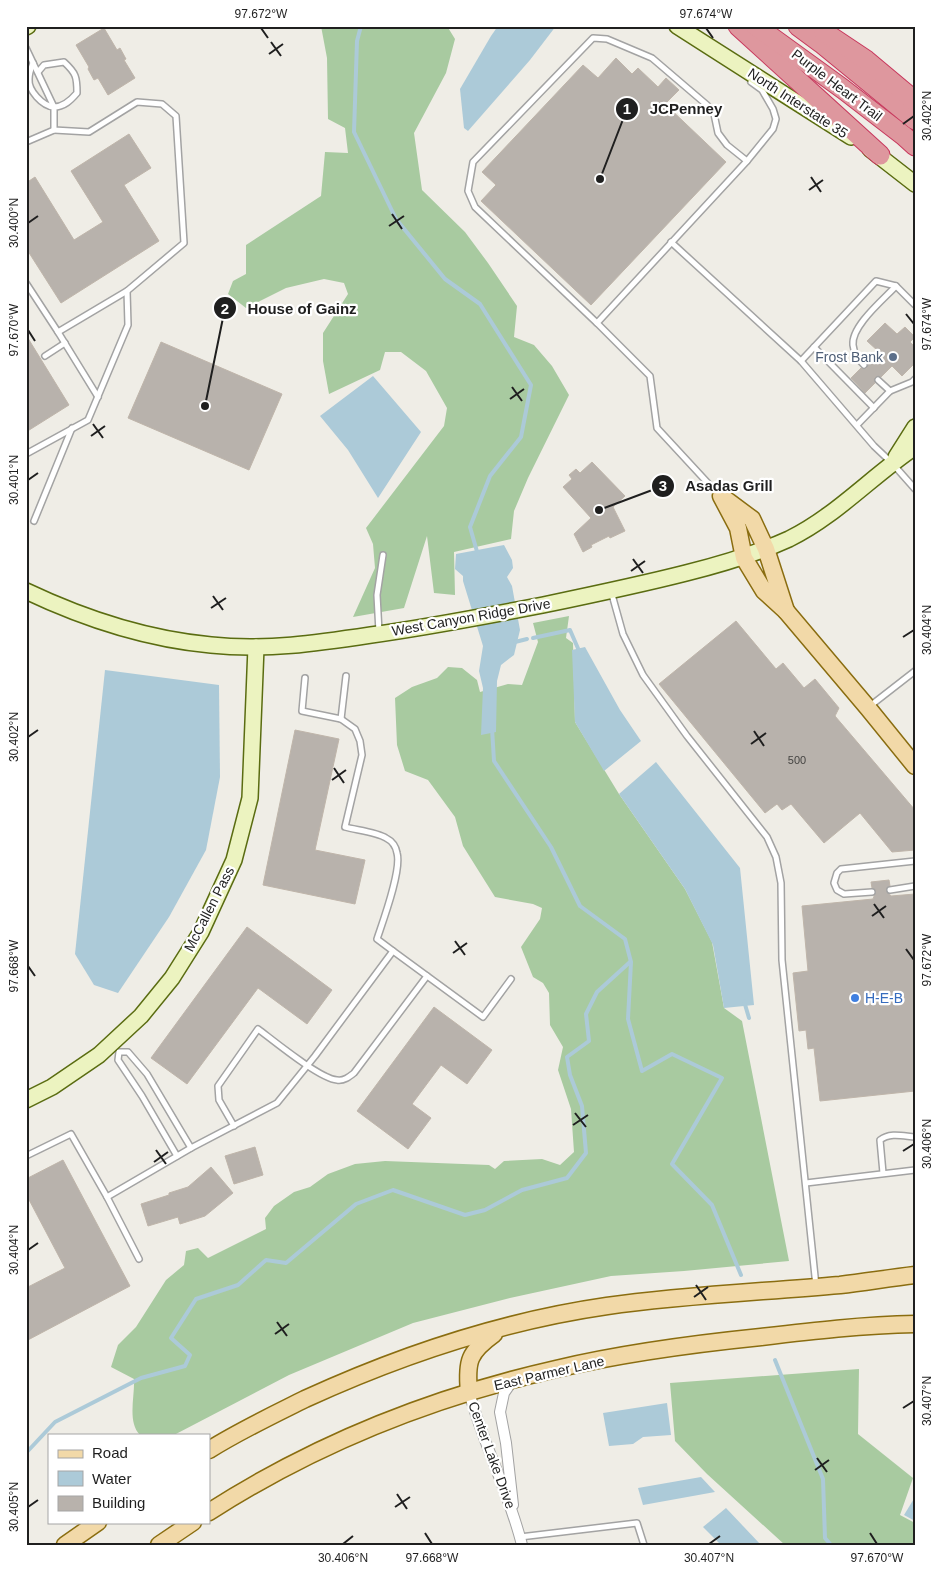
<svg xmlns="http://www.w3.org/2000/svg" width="941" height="1571" viewBox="0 0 941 1571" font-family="Helvetica,sans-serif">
	<rect width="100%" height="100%" fill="#efede6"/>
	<!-- forest -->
	<g fill="#a8caa0">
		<path d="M 321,26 L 447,26 L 455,39 L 446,73 L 414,133 L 422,190 L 465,232 L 488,263 L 517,306 L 514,337 L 534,345 L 552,366 L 569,395 L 528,478 L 514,511 L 511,539 L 454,552 L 455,595 L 434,593 L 427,536 L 404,608 L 353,617 L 375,568 L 373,544 L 366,528 L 444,426 L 447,408 L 426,371 L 401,352 L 385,352 L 380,370 L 329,394 L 323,361 L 323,333 L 348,294 L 344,283 L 324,279 L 286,288 L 246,308 L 228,294 L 233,281 L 246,274 L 246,245 L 321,196 L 325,152 L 348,153 L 345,128 L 328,119 L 327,58 Z"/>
		<path d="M 569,616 L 566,638 L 573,643 L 575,722 L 619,794 L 685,889 L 712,942 L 724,1008 L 742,1021 L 789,1261 L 684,1271 L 611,1276 L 510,1298 L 413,1323 L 289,1375 L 174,1435 L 140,1435 C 127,1422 135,1396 134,1379 L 111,1367 L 118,1345 L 136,1327 L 166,1280 L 184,1265 L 186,1251 L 198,1248 L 208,1258 L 266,1229 L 265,1218 L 274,1206 L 294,1192 L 310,1187 L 328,1174 L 355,1164 L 385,1161 L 489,1165 L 495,1169 L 504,1161 L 542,1159 L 560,1165 L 574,1152 L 571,1109 L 558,1070 L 563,1047 L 550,1025 L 549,993 L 543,983 L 533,977 L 521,947 L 540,919 L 542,908 L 533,904 L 495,897 L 463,846 L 455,817 L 428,780 L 405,771 L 397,745 L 395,698 L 412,687 L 437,678 L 448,667 L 462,668 L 477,680 L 480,692 L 508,684 L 522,685 L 538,642 L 533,623 Z"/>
		<path d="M 859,1369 L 858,1434 L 913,1478 L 900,1515 L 915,1523 L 915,1545 L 785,1545 L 707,1474 L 675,1441 L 670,1383 Z"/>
	</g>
	<!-- water -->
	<g fill="#accad8">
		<path d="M 498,26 L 556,26 L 530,60 L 468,131 L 464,128 L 460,89 L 491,36 Z"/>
		<path d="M 373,376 L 421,432 L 378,498 L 348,450 L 320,416 Z"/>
		<path d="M 504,545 L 512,560 L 513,568 L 507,577 L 512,586 L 520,630 L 514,655 L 501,665 L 497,681 L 496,732 L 481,735 L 483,688 L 479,671 L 483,646 L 463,581 L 463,576 L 455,569 L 456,554 Z"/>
		<path d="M 585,647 L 620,710 L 641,741 L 604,771 L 575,722 L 572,650 Z"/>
		<path d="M 105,670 L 219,685 L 220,777 L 206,850 L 169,917 L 118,993 L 94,985 L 75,954 Z"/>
		<path d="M 656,762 L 740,868 L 754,1005 L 724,1008 L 713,945 L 685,889 L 619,794 Z"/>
		<path d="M 667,1403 L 671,1435 L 643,1437 L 633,1444 L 609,1446 L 603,1413 Z"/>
		<path d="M 701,1477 L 715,1492 L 643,1505 L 638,1488 Z"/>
		<path d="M 915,1497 L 915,1521 L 904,1515 Z"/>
		<path d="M 726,1508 L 761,1545 L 721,1545 L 703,1527 Z"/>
	</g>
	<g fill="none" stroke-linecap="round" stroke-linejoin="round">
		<!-- stream -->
		<g stroke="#accad8" stroke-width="4">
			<path d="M 361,26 L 357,41 L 354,132 L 396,219 L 445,279 L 480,304 L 531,385 L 521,437 L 490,476 L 470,527 L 478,555"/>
			<path d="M 533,638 L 570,630 L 580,653"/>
			<path d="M 515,642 L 527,639"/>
			<path d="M 492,728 L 494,761 L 551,847 L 580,906 L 625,939 L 631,962 L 628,1019 L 642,1071 L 672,1054 L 722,1078 L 672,1164 L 712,1205 L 741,1275"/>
			<path d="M 744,1001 L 749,1018"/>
			<path d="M 775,1360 L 823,1479 L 825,1538 L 831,1545"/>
			<path d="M 26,1453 L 55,1422 L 141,1378 L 185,1366 L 190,1355 L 171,1338 L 196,1299 L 238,1285 L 266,1260 L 286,1263 L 356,1204 L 393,1190 L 465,1215 L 485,1210 L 522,1190 L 567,1178 L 586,1153 L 582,1106 L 570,1075 L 567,1057 L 589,1041 L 586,1014 L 597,992 L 630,962"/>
		</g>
	</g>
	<!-- building -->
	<g fill="#b8b2ac" stroke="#bfb5aa">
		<path d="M 104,28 L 117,50 L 120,48 L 126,59 L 124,60 L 135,78 L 108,95 L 98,78 L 94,80 L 88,69 L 89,67 L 76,45 Z"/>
		<path d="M 616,58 L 632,74 L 638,68 L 658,87 L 666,78 L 679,90 L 665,104 L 726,162 L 591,305 L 481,201 L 496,185 L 482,172 L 583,65 L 598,78 Z"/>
		<path d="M 129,134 L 151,168 L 124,185 L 159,241 L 61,303 L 26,248 L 26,183 L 35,177 L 74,240 L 103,222 L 71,171 Z"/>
		<path d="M 885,323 L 897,334 L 905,327 L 915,337 L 910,342 L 915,347 L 915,363 L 902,376 L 892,366 L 881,377 L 875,377 L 874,380 L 875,383 L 865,393 L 851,378 L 861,368 L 865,369 L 867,368 L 867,362 L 878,351 L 867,341 Z"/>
		<path d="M 26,335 L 69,405 L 26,432 Z"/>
		<path d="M 161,342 L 282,394 L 249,470 L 128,418 Z"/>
		<path d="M 592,462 L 625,496 L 613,507 L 625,531 L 610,538 L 609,536 L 591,545 L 592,547 L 583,552 L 574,534 L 591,518 L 563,487 L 572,479 L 569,475 L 576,469 L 580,473 Z"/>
		<path d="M 736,621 L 776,669 L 783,663 L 804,688 L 815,679 L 839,708 L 835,716 L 915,810 L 915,850 L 892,852 L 860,813 L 824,843 L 791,804 L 782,810 L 777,804 L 765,813 L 659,684 Z"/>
		<path d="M 295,730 L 339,739 L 315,850 L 365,860 L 355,904 L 263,885 Z"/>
		<path d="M 889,880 L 890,886 L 886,890 L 891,896 L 915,894 L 915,1091 L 820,1101 L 814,1048 L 808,1049 L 806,1030 L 799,1031 L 793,973 L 808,971 L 802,906 L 873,899 L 876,891 L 872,888 L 871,882 Z"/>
		<path d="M 247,927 L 332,990 L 307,1024 L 258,988 L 187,1084 L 151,1058 Z"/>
		<path d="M 434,1007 L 492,1050 L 467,1084 L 441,1065 L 412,1104 L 431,1118 L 408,1149 L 357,1111 Z"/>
		<path d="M 255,1147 L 263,1175 L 234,1184 L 225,1156 Z"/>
		<path d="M 63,1160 L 130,1286 L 26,1341 L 26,1288 L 65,1268 L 26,1194 L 26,1179 Z"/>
		<path d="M 211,1167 L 233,1193 L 205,1216 L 180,1224 L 178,1217 L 148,1226 L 141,1204 L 169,1195 L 169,1193 L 188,1187 Z"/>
	</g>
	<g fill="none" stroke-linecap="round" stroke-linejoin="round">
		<!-- lane casing -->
		<g stroke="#a3a3a3" stroke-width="8">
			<g id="lane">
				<path d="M 26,48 L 54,107 L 54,130 L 89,132 L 137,102 L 162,104 L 176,116 L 184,243 L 127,291 L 128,325 L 88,420 L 26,454"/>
				<path d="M 33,63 C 31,68 29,74 29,79 C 28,90 42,106 54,107 C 64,107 71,100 77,93 C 77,77 76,73 64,62 L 44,65 L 38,72"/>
				<path d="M 26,142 L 54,130"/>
				<path d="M 671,242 L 801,361 L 874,446 L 892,463 L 915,489"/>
				<path d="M 26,283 L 58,332 L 127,291"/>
				<path d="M 597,323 L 475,207 L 468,191 L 473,162 L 593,38 L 607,39 L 652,58 L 707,105 L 714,114 L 718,133 L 727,145 L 747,161"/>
				<path d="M 58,332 L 98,397"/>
				<path d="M 814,347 L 874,408"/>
				<path d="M 45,356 L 65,343"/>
				<path d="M 801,361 L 876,281 L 896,286 L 915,305"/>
				<path d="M 864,365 C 858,359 854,354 853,345 C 851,326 884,299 896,286"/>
				<path d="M 878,380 L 890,391"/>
				<path d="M 857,425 L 890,391 L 912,382 L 915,379"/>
				<path d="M 718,494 L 657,428 L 650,376 L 597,323 L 747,161 L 773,129 L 776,119 L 773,109 L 762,90 L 751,82"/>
				<path d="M 34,521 L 72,428"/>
				<path d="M 611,591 L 623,634 L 643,675 L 687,736 L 767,837 L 776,857 L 781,883 L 782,960 L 816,1286"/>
				<path d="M 379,632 L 377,595 L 383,555"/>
				<path d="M 305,678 L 302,711 L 341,719 L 355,729 L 360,741 L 362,755 L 345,827 C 356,830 377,832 386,838 C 392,841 396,847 397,853 C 402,870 383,921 377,939 L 393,951"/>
				<path d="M 870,706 L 915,671"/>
				<path d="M 341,719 L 346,676"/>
				<path d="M 890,890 L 915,886"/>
				<path d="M 872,892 L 844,894 L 837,890 L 834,883 L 837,873 L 841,869 L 915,861"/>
				<path d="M 234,1126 L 219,1100 L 218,1086 L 258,1029 C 274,1041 320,1079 337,1080 C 344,1081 349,1077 354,1073 L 427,976"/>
				<path d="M 26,1156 L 71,1134 L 107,1197 L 191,1148 L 277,1103 L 315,1056 L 393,951 L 483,1017 L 511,979"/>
				<path d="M 177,1156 L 142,1096 L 118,1060 L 119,1052 L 128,1052 L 147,1074 L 191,1148"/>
				<path d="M 883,1173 L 880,1140 C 890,1132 903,1136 915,1137"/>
				<path d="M 806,1183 L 915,1170"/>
				<path d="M 107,1197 L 139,1259"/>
				<path d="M 520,1537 L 637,1523 L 644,1545"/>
			</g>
		</g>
		<!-- street casing -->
		<g stroke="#a3a3a3" stroke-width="12">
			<g id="street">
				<path d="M 513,1380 L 504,1393 L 500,1412 L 506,1443 L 513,1505"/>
				<path d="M 469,1392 C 483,1444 509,1492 522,1545"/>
			</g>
		</g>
		<!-- secondary casing -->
		<g stroke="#5a6c11" stroke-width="18">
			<g id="secondary">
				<path d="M 677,26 L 851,137"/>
				<path d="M 26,27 L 28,26"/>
				<path d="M 870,149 L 915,184"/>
				<path d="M 896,457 L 915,427"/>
				<path d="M 26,591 C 85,619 146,639 211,645 C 265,651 318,643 371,635 C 429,627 486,616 543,605 C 591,595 639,585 686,573 C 722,564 756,554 789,539 C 836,516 872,476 915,447"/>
				<path d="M 26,1100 L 52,1087 L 99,1055 L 141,1016 L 172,978 L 201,932 L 234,860 L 250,798 L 256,647"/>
			</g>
		</g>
		<!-- primary casing -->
		<g stroke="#8a6d10" stroke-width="19">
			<g id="primary">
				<path d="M 721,496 L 752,519 L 766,549 L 786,611 L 764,591 L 744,558 L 738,528 Z"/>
				<path d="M 786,611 L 868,708 L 915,766"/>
				<path d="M 469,1392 C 466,1361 469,1352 494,1334"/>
				<path d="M 209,1450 C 239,1431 273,1415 305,1399 C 401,1355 503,1321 607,1306 C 684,1295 762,1292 840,1285 C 865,1282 890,1278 915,1275"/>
				<path d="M 209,1512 C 315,1444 433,1397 556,1369 C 623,1353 692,1344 761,1337 C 812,1331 863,1325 915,1324"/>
				<path d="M 65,1545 L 98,1522"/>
				<path d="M 159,1545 L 193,1522"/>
			</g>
		</g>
		<!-- highway casing -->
		<g stroke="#c8385d" stroke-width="21">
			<g id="highway">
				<path d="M 738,26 L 880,155"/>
				<path d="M 756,26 L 843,89 L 904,136 L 915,146"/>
				<path d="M 798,26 L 821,43 L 915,120"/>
				<path d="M 824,32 L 866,60 L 915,101"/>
			</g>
		</g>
		<!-- lane -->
		<use href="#lane" stroke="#fff" stroke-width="5"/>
		<!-- street -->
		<use href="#street" stroke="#fff" stroke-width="10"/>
		<!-- secondary -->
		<use href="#secondary" stroke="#ecf3c0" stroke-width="15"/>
		<!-- primary -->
		<use href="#primary" stroke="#f2d9a8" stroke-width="16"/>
		<!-- highway -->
		<use href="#highway" stroke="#de979e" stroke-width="19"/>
	</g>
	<!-- ticks -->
	<path fill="none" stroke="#1f1f1f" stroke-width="2" d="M 261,28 L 268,38M 706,28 L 713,38M 271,42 L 281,56M 269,54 L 283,44M 903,124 L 914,116M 811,177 L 821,192M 809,190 L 823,180M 392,214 L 402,229M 28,223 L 38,216M 389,226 L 404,216M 906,314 L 914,324M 28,330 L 35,341M 512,387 L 522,401M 510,399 L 524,389M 93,424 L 103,438M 91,436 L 105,426M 28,480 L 38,473M 633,559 L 643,573M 631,571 L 645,561M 213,596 L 223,610M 211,608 L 226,598M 903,637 L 914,630M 754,731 L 764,746M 28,737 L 38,730M 751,744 L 766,733M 334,768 L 344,783M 332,780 L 346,770M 874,904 L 884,918M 872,916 L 886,906M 455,941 L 465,955M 906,949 L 914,960M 453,953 L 467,943M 28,966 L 35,976M 575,1113 L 586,1127M 573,1125 L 588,1115M 156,1150 L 166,1164M 903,1151 L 914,1144M 154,1162 L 168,1152M 28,1250 L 38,1243M 696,1285 L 706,1300M 694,1297 L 708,1287M 277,1322 L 287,1336M 275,1334 L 289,1324M 903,1408 L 914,1401M 817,1458 L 827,1472M 815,1470 L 829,1460M 397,1494 L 407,1509M 28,1507 L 38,1500M 395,1507 L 410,1497M 425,1533 L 432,1544M 870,1533 L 877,1544M 343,1544 L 353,1536M 709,1544 L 720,1536"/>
	<!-- markers -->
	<circle fill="#5c6f8a" stroke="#fff" stroke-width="2" cx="893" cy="357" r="5"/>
	<circle fill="#3f7fe0" stroke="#fff" stroke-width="2" cx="855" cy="998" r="5"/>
	<g text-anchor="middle" stroke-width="4.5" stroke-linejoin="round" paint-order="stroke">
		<!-- number labels -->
		<g font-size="11" fill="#454442">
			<text x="797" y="764">500</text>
		</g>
		<!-- street labels -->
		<g font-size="14" fill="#1f1f1f" stroke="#fff">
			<text transform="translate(837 85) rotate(37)" y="5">Purple Heart Trail</text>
			<text transform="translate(798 103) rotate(33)" y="5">North Interstate 35</text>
			<text transform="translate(471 617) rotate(-10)" y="5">West Canyon Ridge Drive</text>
			<text transform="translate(209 909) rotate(-63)" y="5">McCallen Pass</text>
			<text transform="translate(549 1373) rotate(-13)" y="5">East Parmer Lane</text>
			<text transform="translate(492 1455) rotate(70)" y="5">Center Lake Drive</text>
		</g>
		<!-- service labels -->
		<g font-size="14" fill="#4e5e75" stroke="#fff" text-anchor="end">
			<text x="883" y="362">Frost Bank</text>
		</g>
		<!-- shop labels -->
		<g font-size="14" fill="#366cbe" stroke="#fff" text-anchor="start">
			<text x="865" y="1003">H-E-B</text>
		</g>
	</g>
	<!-- callouts -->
	<path fill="none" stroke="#1f1f1f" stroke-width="2" d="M600 179L627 109M205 406L225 308M599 510L663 486"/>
	<g fill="#1f1f1f" stroke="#fff" stroke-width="2">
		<circle cx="600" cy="179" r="5"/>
		<circle cx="205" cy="406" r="5"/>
		<circle cx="599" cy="510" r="5"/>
		<circle cx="627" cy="109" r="12"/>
		<circle cx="225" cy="308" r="12"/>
		<circle cx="663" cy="486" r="12"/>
	</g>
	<g font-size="15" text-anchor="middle" font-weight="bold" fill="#fff">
		<text x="627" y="114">1</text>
		<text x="225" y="314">2</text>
		<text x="663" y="491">3</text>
	</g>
	<g font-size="15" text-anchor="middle" font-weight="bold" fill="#1f1f1f" stroke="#fff" stroke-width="4.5" stroke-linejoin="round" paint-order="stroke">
		<text x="686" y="114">JCPenney</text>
		<text x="302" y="314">House of Gainz</text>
		<text x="729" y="491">Asadas Grill</text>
	</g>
	<!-- border -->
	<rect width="941" height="1571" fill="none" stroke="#ffffff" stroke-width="55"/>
	<!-- legend -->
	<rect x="48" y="1434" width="162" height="90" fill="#ffffff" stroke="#a5a5a5"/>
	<rect x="58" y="1450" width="25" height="8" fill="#f2d9a8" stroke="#a5a5a5"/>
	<text x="92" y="1458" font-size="15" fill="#1f1f1f">Road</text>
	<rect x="58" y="1471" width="25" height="15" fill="#accad8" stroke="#a5a5a5"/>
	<text x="92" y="1484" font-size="15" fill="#1f1f1f">Water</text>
	<rect x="58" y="1496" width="25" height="15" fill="#b8b2ac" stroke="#a5a5a5"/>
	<text x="92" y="1508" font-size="15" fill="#1f1f1f">Building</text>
	<rect x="28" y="28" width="886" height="1516" fill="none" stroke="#1f1f1f" stroke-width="2"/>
	<g font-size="12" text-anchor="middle" fill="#1f1f1f">
		<text x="261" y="18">97.672°W</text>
		<text x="706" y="18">97.674°W</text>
		<text transform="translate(927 116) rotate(-90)" y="4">30.402°N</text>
		<text transform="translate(14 223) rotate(-90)" y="4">30.400°N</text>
		<text transform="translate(927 324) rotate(-90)" y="4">97.674°W</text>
		<text transform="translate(14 330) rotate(-90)" y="4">97.670°W</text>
		<text transform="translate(14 480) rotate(-90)" y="4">30.401°N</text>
		<text transform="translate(927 630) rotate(-90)" y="4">30.404°N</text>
		<text transform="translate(14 737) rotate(-90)" y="4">30.402°N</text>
		<text transform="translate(927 960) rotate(-90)" y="4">97.672°W</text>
		<text transform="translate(14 966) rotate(-90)" y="4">97.668°W</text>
		<text transform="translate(927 1144) rotate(-90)" y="4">30.406°N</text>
		<text transform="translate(14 1250) rotate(-90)" y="4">30.404°N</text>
		<text transform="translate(927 1401) rotate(-90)" y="4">30.407°N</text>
		<text transform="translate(14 1507) rotate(-90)" y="4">30.405°N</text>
		<text x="343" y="1562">30.406°N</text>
		<text x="432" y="1562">97.668°W</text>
		<text x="709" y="1562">30.407°N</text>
		<text x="877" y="1562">97.670°W</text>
	</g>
</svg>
